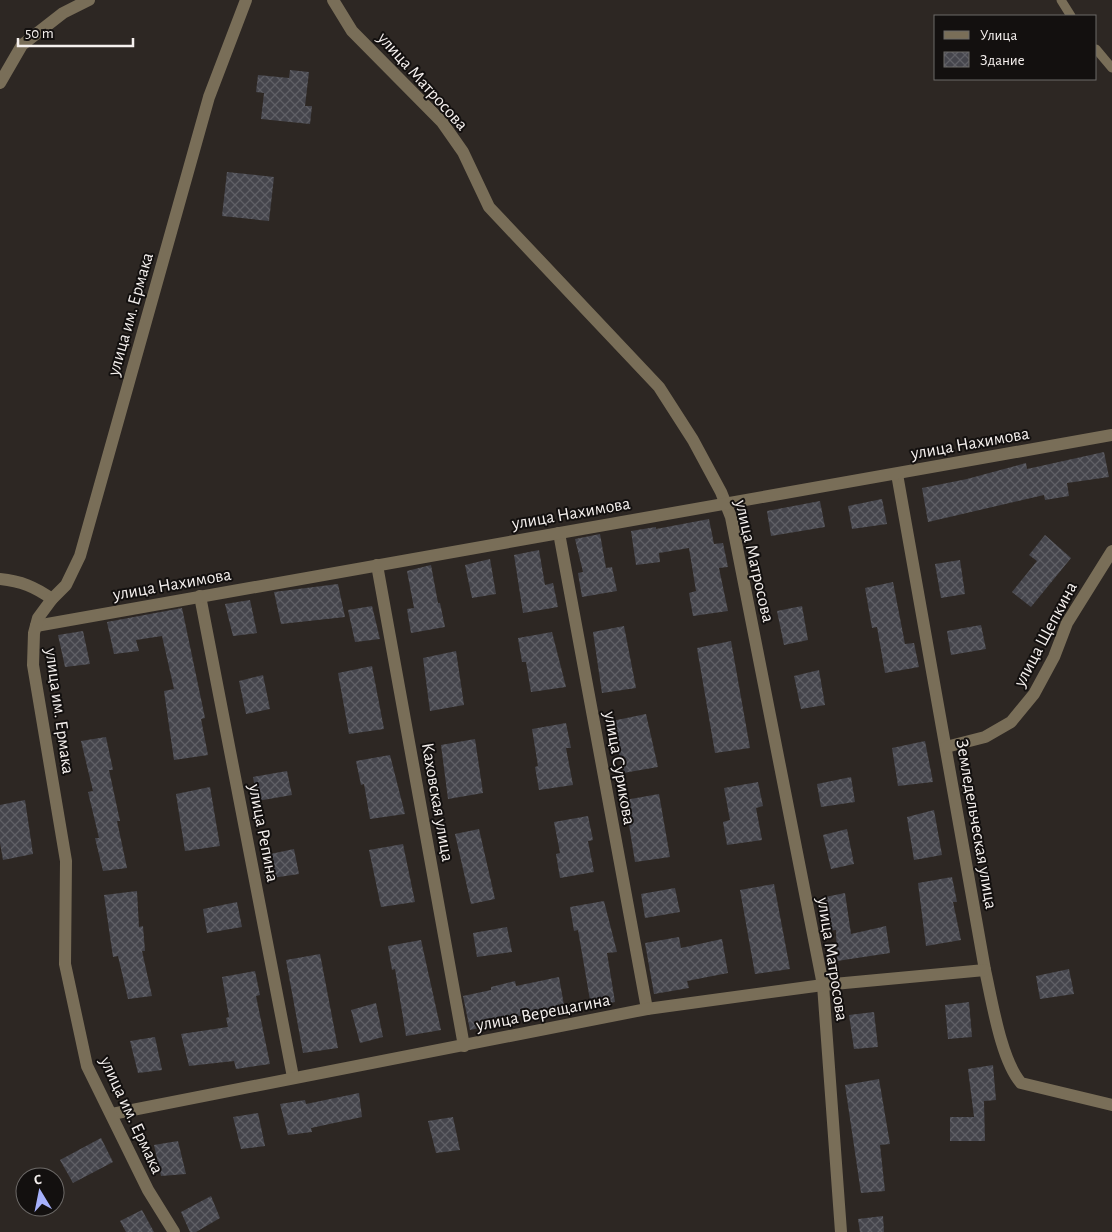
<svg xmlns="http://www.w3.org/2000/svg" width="1112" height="1232" viewBox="0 0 1112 1232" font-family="'Alegreya Sans',sans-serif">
	<defs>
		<pattern id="building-cross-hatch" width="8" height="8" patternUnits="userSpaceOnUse" patternTransform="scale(1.25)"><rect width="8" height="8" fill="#45454c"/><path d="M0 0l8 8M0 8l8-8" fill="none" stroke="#606066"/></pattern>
	</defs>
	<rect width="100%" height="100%" fill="#2d2723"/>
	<!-- building -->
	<g fill="url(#building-cross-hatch)">
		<path d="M 290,70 L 309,72 L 305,106 L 312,106 L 310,124 L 261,119 L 264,93 L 256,92 L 258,75 L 289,78 Z"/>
		<path d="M 227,172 L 274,177 L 269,221 L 222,216 Z"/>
		<path d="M 1104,452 L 1109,477 L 1067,483 L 1069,496 L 1045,500 L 1044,495 L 928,522 L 922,488 L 967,479 L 1026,463 L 1027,469 Z"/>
		<path d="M 882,499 L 887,524 L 852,529 L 848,506 Z"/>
		<path d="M 820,501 L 825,527 L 771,536 L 767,511 Z"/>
		<path d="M 709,519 L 714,544 L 723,543 L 728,567 L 719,568 L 728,611 L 693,616 L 689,593 L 696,591 L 689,548 L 659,553 L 660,562 L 636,565 L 631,531 L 656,527 L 656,529 Z"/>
		<path d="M 600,534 L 606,568 L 612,567 L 617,591 L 582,597 L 578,573 L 583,572 L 575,539 Z"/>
		<path d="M 1045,535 L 1071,558 L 1031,607 L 1012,592 L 1037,561 L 1029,555 Z"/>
		<path d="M 539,550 L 545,585 L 553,583 L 558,607 L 523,613 L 514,555 Z"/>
		<path d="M 490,559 L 496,594 L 472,598 L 465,565 Z"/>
		<path d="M 960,560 L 965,594 L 941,598 L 935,564 Z"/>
		<path d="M 431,565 L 438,603 L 440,603 L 445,627 L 411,633 L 407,609 L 414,608 L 407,571 Z"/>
		<path d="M 893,582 L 905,644 L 914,643 L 919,667 L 885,673 L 877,627 L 872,628 L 865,588 Z"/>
		<path d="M 338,584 L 345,617 L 281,624 L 274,592 Z"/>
		<path d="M 250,600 L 257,633 L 233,636 L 225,604 Z"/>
		<path d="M 372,606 L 380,639 L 355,642 L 348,610 Z"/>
		<path d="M 802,606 L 808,640 L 784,645 L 777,611 Z"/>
		<path d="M 182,608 L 205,718 L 201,719 L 208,755 L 174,760 L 164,691 L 174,689 L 162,636 L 136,640 L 139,651 L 114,654 L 107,622 Z"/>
		<path d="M 981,625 L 986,649 L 951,655 L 947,631 Z"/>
		<path d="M 624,626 L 636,688 L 602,693 L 593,632 Z"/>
		<path d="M 83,631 L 90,664 L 65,667 L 58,635 Z"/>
		<path d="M 552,632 L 566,687 L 531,692 L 526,662 L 522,662 L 518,638 Z"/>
		<path d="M 731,641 L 750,748 L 715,753 L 697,648 Z"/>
		<path d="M 456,651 L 464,705 L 430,711 L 423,658 Z"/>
		<path d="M 372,666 L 384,729 L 349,734 L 338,673 Z"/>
		<path d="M 819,670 L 825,705 L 801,709 L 794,676 Z"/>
		<path d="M 263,675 L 270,709 L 246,714 L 239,681 Z"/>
		<path d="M 646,714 L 658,767 L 623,773 L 612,721 Z"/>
		<path d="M 566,723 L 571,748 L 566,748 L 573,785 L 539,790 L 535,767 L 538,766 L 532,729 Z"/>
		<path d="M 106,737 L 113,770 L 109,770 L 120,821 L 117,821 L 127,868 L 103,871 L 95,838 L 99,838 L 88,792 L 93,791 L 81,741 Z"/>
		<path d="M 475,739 L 483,793 L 448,799 L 441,745 Z"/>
		<path d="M 925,741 L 933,782 L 898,786 L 892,748 Z"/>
		<path d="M 390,755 L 405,814 L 370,819 L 364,784 L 361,785 L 356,761 Z"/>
		<path d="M 287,771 L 292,795 L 257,801 L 253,777 Z"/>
		<path d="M 851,777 L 855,802 L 821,807 L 817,784 Z"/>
		<path d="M 758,782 L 763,806 L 756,808 L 762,840 L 727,845 L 723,822 L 730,820 L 724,788 Z"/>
		<path d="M 210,787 L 220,846 L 185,851 L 176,794 Z"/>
		<path d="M 659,794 L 670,857 L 635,862 L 625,800 Z"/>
		<path d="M 25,800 L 33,854 L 3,860 L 0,843 L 0,805 Z"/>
		<path d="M 934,810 L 942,855 L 914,860 L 907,817 Z"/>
		<path d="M 588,816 L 593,840 L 588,841 L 594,872 L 560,878 L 556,854 L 560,853 L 554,822 Z"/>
		<path d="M 479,829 L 495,899 L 471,904 L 455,834 Z"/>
		<path d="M 847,829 L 854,864 L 831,869 L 823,835 Z"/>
		<path d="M 403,844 L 415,902 L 381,907 L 369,850 Z"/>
		<path d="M 294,849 L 299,874 L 265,879 L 261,856 Z"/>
		<path d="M 952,877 L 957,902 L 953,902 L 961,940 L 926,946 L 918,883 Z"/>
		<path d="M 774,884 L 790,969 L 755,974 L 740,890 Z"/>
		<path d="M 675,888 L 680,912 L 645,918 L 641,894 Z"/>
		<path d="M 137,891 L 139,927 L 143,926 L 145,951 L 142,951 L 152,996 L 128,999 L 118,956 L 113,957 L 104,895 Z"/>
		<path d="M 845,893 L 851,934 L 886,926 L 890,953 L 837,961 L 836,930 L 826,931 L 820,898 Z"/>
		<path d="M 604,901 L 617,952 L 607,953 L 615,1002 L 591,1006 L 578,930 L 574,931 L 570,907 Z"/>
		<path d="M 237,902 L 242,927 L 207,933 L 203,909 Z"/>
		<path d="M 507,927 L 512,952 L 477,957 L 473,933 Z"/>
		<path d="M 679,937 L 681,948 L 722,939 L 728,973 L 687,981 L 689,988 L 654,994 L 645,943 Z"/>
		<path d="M 421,940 L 441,1030 L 406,1036 L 395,969 L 392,970 L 388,946 Z"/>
		<path d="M 320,954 L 338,1048 L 303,1053 L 286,960 Z"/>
		<path d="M 1069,969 L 1074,994 L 1040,999 L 1036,976 Z"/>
		<path d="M 255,971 L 260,995 L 256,996 L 270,1064 L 236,1069 L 234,1061 L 189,1066 L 181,1034 L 228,1027 L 226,1018 L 229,1017 L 222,977 Z"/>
		<path d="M 559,977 L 565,1011 L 541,1015 L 541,1012 L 492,1021 L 493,1025 L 470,1030 L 463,996 L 491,990 L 491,987 L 515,981 L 516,986 Z"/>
		<path d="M 969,1002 L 972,1037 L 948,1039 L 945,1005 Z"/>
		<path d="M 376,1003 L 383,1037 L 360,1043 L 351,1010 Z"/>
		<path d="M 874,1012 L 878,1047 L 854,1049 L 849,1015 Z"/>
		<path d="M 155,1037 L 162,1070 L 138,1073 L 130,1041 Z"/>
		<path d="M 993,1065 L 996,1100 L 984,1101 L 985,1141 L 950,1141 L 950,1117 L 974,1117 L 968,1069 Z"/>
		<path d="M 879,1079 L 890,1144 L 880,1145 L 885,1191 L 861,1193 L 845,1085 Z"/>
		<path d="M 359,1093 L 362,1117 L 311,1128 L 312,1132 L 288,1135 L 280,1104 L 305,1100 L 306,1104 Z"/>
		<path d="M 258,1113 L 265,1146 L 241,1149 L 233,1117 Z"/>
		<path d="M 453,1117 L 460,1150 L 436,1153 L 428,1121 Z"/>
		<path d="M 101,1138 L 113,1162 L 73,1183 L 60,1160 Z"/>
		<path d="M 178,1141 L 186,1174 L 161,1176 L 154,1145 Z"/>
		<path d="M 211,1196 L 220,1218 L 196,1232 L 190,1232 L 181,1212 Z"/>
		<path d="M 142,1210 L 154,1232 L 126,1232 L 120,1221 Z"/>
		<path d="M 883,1216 L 884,1232 L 860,1232 L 858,1219 Z"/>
	</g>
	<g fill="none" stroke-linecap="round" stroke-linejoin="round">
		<!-- lane -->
		<g stroke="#796e58" stroke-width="9">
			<path d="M 1061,0 L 1071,16"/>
			<path d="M 1096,49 L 1112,68"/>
		</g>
		<!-- street -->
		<g stroke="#796e58" stroke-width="12">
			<path d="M 333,0 L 352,31 L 442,122 L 463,152 L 489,207 L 659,387 L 693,440 L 721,492 L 731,517 L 823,985 L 841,1232"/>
			<path d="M 0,83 L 22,45 L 63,13 L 89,0"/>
			<path d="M 897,474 L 985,970 C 992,1001 1001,1060 1021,1083 L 1112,1105"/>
			<path d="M 559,533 L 647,1009"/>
			<path d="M 377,565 L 464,1046"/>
			<path d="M 0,579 C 21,581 35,587 52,599"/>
			<path d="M 200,596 L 293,1077"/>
			<path d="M 36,626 L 1112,435"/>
			<path d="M 946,747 L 985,737 L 1011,722 L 1034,694 L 1054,657 L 1067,623 L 1112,551"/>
			<path d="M 112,1114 L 647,1009 L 823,985 L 985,970"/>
			<path d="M 174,1232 L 148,1190 L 87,1066 L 65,964 L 66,861 L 33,665 L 34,633 L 38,618 L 52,599 L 66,585 L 80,556 L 209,97 L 246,0"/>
		</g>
	</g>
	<g text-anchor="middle" stroke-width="4" stroke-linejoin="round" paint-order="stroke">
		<!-- street labels -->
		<g font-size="18" fill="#f5f0ee" stroke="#13100f">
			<text transform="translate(423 81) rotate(48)" y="6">улица Матросова</text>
			<text transform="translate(130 314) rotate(-74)" y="6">улица им. Ермака</text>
			<text transform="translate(970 443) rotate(-10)" y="6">улица Нахимова</text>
			<text transform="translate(571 513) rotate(-10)" y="6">улица Нахимова</text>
			<text transform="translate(755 561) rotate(77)" y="6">улица Матросова</text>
			<text transform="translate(172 584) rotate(-10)" y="6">улица Нахимова</text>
			<text transform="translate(1045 634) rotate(-62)" y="6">улица Щепкина</text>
			<text transform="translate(60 711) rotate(82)" y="6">улица им. Ермака</text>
			<text transform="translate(620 768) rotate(80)" y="6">улица Сурикова</text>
			<text transform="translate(438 802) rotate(80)" y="6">Каховская улица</text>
			<text transform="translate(977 824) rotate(80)" y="6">Земледельческая улица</text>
			<text transform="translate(264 833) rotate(79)" y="6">улица Репина</text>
			<text transform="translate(833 959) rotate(81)" y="6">улица Матросова</text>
			<text transform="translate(543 1012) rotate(-11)" y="6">улица Верещагина</text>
			<text transform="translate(132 1115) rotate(65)" y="6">улица им. Ермака</text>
		</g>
	</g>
	<!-- legend -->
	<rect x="934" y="15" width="162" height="65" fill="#13100f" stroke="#6d6a68"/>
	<rect x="944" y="31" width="25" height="8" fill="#796e58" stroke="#6d6a68"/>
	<text x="980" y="40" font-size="15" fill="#f5f0ee">Улица</text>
	<rect x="944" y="52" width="25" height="15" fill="url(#building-cross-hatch)" stroke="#6d6a68"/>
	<text x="980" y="65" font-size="15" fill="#f5f0ee">Здание</text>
	<!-- north arrow -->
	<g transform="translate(40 1192) rotate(350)"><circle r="24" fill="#13100f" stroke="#6d6a68"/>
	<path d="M0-4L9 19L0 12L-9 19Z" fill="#a6b1fc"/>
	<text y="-8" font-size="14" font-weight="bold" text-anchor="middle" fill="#f5f0ee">С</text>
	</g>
	<!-- scale -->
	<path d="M18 38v8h115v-8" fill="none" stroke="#f5f0ee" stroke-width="2.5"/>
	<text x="25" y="38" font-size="15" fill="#f5f0ee" stroke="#13100f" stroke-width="4" paint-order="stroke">50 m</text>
</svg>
